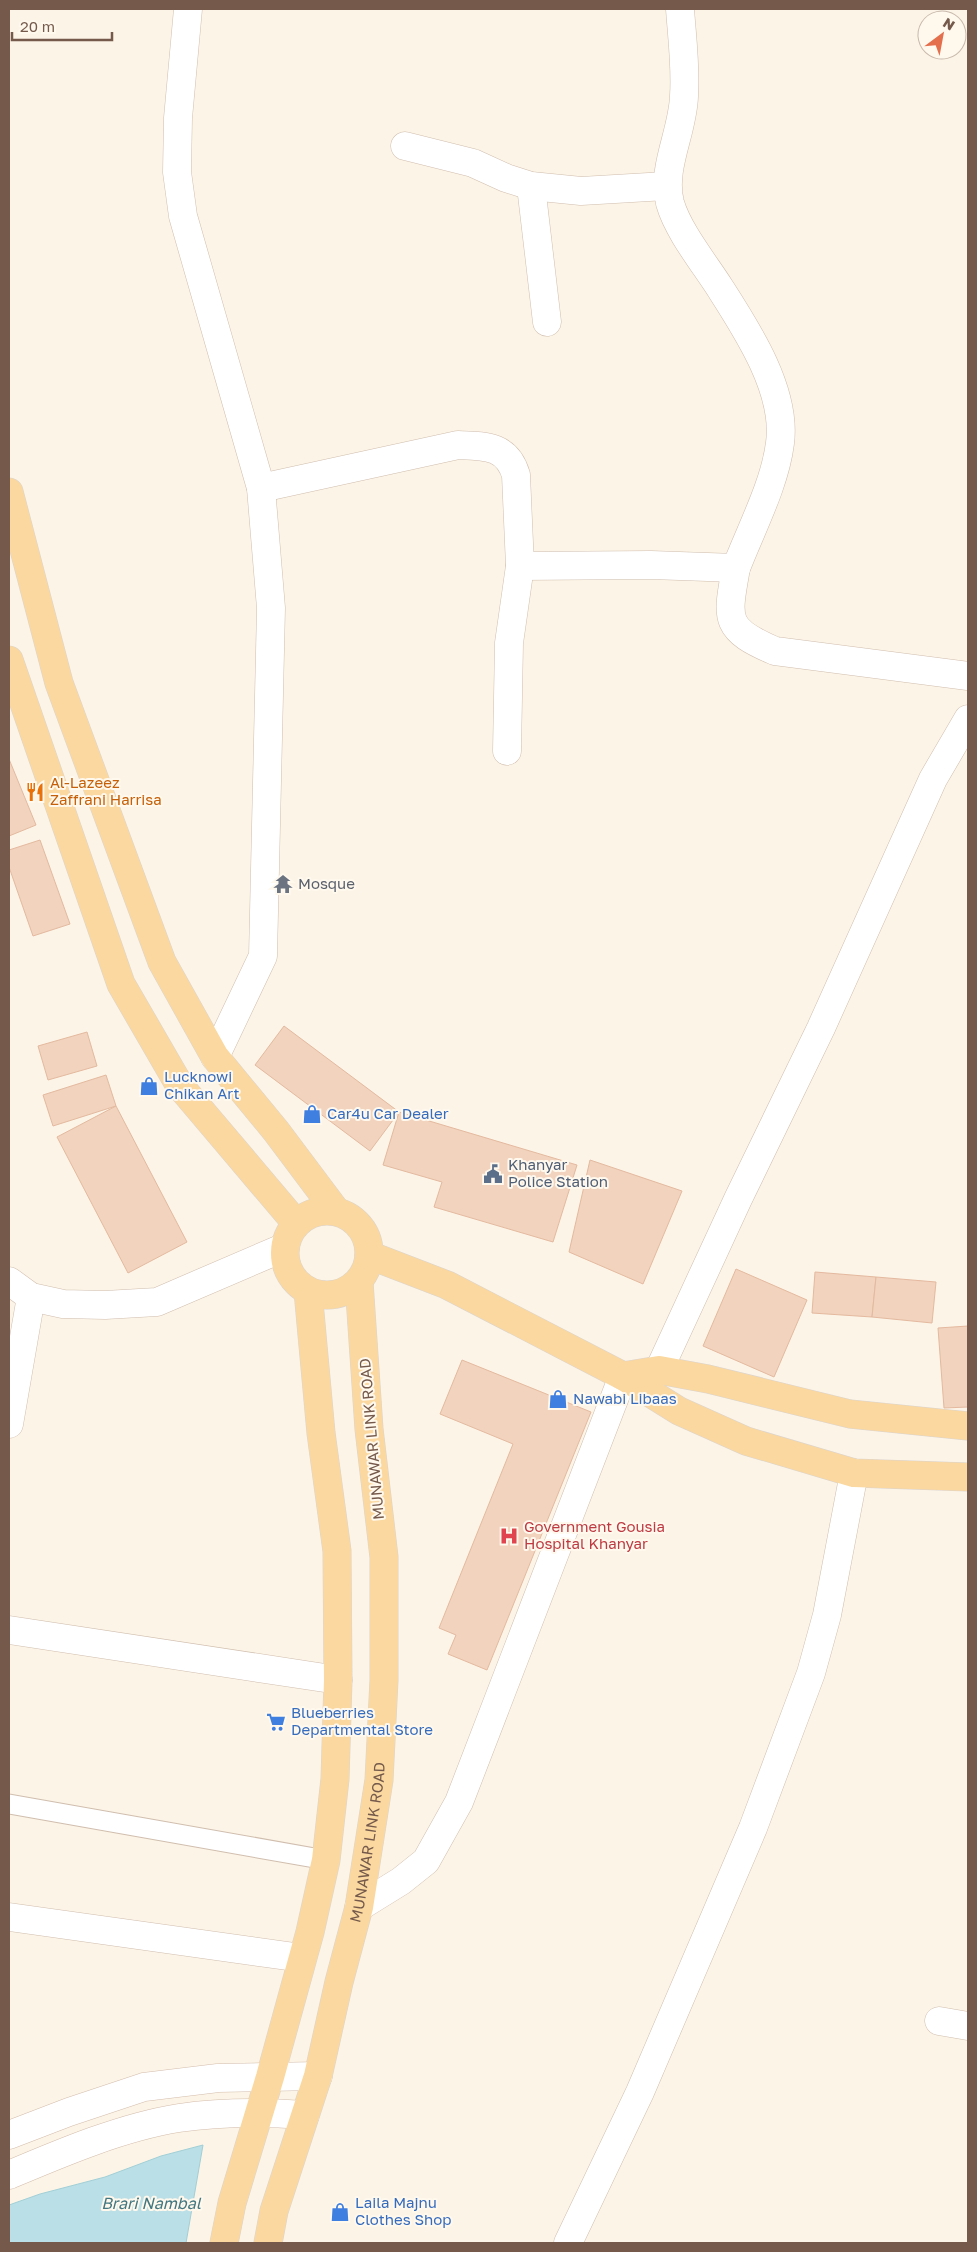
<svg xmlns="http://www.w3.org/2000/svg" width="977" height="2252" viewBox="0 0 977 2252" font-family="'Golos Text',sans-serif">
	<rect width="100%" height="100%" fill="#fcf4e6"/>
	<!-- water -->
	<path fill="#bbdfe6" stroke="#a1cfd7" d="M 203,2145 L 186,2243 L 9,2243 L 9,2205 L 40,2194 L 105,2177 L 161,2156 Z"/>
	<!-- building -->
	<g fill="#f1d3be" stroke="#e4b99f">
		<path d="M 9,759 L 36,825 L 9,836 Z"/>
		<path d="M 40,840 L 70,924 L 33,936 L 9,867 L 9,850 Z"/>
		<path d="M 284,1026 L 399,1112 L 370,1151 L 255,1065 Z"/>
		<path d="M 87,1032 L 97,1066 L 48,1080 L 38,1046 Z"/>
		<path d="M 106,1075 L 116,1106 L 53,1126 L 43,1095 Z"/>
		<path d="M 116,1106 L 187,1242 L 128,1273 L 57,1137 Z"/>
		<path d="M 399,1112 L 577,1165 L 553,1242 L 434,1207 L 442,1182 L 383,1165 Z"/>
		<path d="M 590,1160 L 682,1191 L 643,1284 L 569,1252 Z"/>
		<path d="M 736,1269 L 807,1300 L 774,1377 L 703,1346 Z"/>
		<path d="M 815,1272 L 876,1277 L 872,1317 L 812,1313 Z"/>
		<path d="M 876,1277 L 936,1282 L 932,1323 L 872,1317 Z"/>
		<path d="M 968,1326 L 968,1407 L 944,1408 L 938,1328 Z"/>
		<path d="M 462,1360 L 591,1412 L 487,1670 L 448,1654 L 456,1635 L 439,1628 L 513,1444 L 440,1414 Z"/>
	</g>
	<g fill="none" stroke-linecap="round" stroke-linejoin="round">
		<!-- lane casing -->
		<g stroke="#d0beaf" stroke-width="21">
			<path id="lane" d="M 9,1804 L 326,1860"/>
		</g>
		<!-- street casing -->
		<g stroke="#d0beaf" stroke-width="29">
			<g id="street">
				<path d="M 188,9 L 178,118 L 177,172 L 183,216 L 261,488 L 271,608 L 263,956 L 215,1057"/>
				<path d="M 680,9 C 682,37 686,67 684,96 C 683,132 661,168 670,203 C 678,231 704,263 720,288 C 747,330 787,391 780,443 C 775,484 751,529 736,568"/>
				<path d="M 405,146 L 473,163 L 506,178 L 531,186 L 581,191 L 666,186"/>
				<path d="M 531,186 L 547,322"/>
				<path d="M 261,488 L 458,445 C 485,446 507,445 516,475 L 520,566 L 651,565 L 736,568 C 727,619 723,629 775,651 L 968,676"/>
				<path d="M 507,751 L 509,643 L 520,566"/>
				<path d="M 9,1281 L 31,1297 L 63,1304 L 105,1305 L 157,1302 L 285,1247"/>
				<path d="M 659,1370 L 738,1199 L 821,1028 L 933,779 L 968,719"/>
				<path d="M 9,1424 L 31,1297"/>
				<path d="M 9,1630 L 338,1680"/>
				<path d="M 359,1907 L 401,1881 L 426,1861 L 459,1802 L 623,1376"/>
				<path d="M 9,1917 L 302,1958"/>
				<path d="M 939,2021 L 968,2026"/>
				<path d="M 568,2243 L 640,2092 L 753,1828 L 811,1673 L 827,1615 L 854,1473"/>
			</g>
		</g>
		<!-- secondary casing -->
		<g stroke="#d3bdad" stroke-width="29">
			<g id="secondary">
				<path d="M 9,2135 L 69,2112 L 144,2087 L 218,2078 L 318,2076"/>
				<path d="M 9,2175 C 61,2153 122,2127 179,2118 C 221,2112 263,2112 305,2115"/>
			</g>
		</g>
		<!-- primary casing -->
		<g stroke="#dbd4d0" stroke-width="29">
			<g id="primary">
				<path d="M 9,492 L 59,683 L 162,962 L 215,1057 L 276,1131 L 336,1211"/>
				<path d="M 9,660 L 121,984 L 180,1086 L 296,1223"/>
				<circle cx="327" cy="1253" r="42"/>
				<path d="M 369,1255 L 447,1285 L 623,1376 L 679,1411 L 746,1441 L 854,1473 L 968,1477"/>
				<path d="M 623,1376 L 659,1370 L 708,1379 L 850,1414 L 968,1426"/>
				<path d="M 224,2243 L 232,2203 L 270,2077 L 310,1932 L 326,1860 L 335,1779 L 338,1680 L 337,1551 L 321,1433 L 308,1291"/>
				<path id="s1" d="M 268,2243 L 274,2211 L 318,2076 L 339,1982 L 359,1907 L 379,1780 L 384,1680 L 384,1557 L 369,1429 L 359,1282"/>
			</g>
		</g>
		<!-- lane -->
		<use href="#lane" stroke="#fff" stroke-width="19"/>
		<!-- street -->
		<use href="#street" stroke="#fff" stroke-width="28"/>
		<!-- secondary -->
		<use href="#secondary" stroke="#fff" stroke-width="28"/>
		<!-- primary -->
		<use href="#primary" stroke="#fad8a0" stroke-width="28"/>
	</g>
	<!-- icons -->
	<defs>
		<g id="restaurant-bare" transform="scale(1.5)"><path d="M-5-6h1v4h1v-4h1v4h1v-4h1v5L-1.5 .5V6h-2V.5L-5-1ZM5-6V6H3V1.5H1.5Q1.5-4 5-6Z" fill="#e8710a" stroke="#fff8ed" stroke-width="2.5" paint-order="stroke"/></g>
		<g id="temple-bare" transform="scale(1.5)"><path d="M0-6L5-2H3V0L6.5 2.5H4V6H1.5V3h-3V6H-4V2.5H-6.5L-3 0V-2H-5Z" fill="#6b7280" stroke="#fff8ed" stroke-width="2.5" paint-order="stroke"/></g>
		<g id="shop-bare" transform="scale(1.5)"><path d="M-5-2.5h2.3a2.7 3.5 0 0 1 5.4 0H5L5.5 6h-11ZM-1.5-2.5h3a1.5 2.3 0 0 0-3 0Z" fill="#3f7fe0" stroke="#fff8ed" stroke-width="2.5" paint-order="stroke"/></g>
		<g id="civic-bare" transform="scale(1.5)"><path d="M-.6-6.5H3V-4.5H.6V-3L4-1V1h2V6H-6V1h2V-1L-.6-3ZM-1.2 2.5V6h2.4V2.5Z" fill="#5c6f8a" stroke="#fff8ed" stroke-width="2.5" paint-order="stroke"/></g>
		<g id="hospital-bare" transform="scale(1.5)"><path d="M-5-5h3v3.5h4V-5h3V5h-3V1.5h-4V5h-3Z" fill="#e0444e" stroke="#fff8ed" stroke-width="2.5" paint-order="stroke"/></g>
		<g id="supermarket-bare" transform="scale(1.5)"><path d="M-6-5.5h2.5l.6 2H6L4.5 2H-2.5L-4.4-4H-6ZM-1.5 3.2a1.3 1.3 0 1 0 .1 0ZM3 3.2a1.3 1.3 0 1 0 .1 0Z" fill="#3f7fe0" stroke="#fff8ed" stroke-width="2.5" paint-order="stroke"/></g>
	</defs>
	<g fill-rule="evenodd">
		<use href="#restaurant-bare" x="35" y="792"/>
		<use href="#temple-bare" x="283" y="884"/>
		<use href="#shop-bare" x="149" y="1086"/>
		<use href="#shop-bare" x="312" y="1114"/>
		<use href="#civic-bare" x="493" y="1174"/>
		<use href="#shop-bare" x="558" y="1399"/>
		<use href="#hospital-bare" x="509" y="1536"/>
		<use href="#supermarket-bare" x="276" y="1722"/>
		<use href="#shop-bare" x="340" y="2212"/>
	</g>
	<g text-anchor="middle" stroke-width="4" stroke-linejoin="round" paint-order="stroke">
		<!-- food labels -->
		<g font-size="15" fill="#c56008" stroke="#fff8ed" text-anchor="start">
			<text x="50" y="788">Al-Lazeez<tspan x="50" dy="17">Zaffrani Harrisa</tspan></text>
		</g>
		<!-- worship labels -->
		<g font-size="15" fill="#5b616d" stroke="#fff8ed" text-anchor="start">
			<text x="298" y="889">Mosque</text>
		</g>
		<!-- shop labels -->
		<g font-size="15" fill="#366cbe" stroke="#fff8ed" text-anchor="start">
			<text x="164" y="1082">Lucknowi<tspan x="164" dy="17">Chikan Art</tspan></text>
			<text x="327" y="1119">Car4u Car Dealer</text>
			<text x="573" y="1404">Nawabi Libaas</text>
			<text x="291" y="1718">Blueberries<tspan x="291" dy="17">Departmental Store</tspan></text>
			<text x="355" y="2208">Laila Majnu<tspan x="355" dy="17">Clothes Shop</tspan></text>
		</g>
		<!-- service labels -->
		<g font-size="15" fill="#4e5e75" stroke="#fff8ed" text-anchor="start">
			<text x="508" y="1170">Khanyar<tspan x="508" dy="17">Police Station</tspan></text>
		</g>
		<!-- street labels -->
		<g font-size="15" fill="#755a4b" stroke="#fff8ed">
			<text transform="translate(372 1439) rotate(-95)" y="5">MUNAWAR LINK ROAD</text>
			<text dy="5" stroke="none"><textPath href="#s1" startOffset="414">MUNAWAR LINK ROAD</textPath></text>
		</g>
		<!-- health labels -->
		<g font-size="15" fill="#be3a42" stroke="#fff8ed" text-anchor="start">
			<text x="524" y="1532">Government Gousia<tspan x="524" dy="17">Hospital Khanyar</tspan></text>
		</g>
		<!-- water labels -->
		<g font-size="16" font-style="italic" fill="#427781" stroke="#fff8ed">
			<text x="151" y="2209">Brari Nambal</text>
		</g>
	</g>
	<!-- border -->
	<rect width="977" height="2252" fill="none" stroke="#755a4b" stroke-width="20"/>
	<!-- north arrow -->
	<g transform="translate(942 35) rotate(32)"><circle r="24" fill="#fff8ed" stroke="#c8b9ac"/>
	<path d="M0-4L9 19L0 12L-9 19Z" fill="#e46f4d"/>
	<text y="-8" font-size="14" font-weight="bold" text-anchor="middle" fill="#755a4b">N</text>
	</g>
	<!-- scale -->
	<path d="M12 32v8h100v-8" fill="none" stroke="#755a4b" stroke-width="2.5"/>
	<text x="20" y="32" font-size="15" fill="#755a4b" stroke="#fff8ed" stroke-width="4" paint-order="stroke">20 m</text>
</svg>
